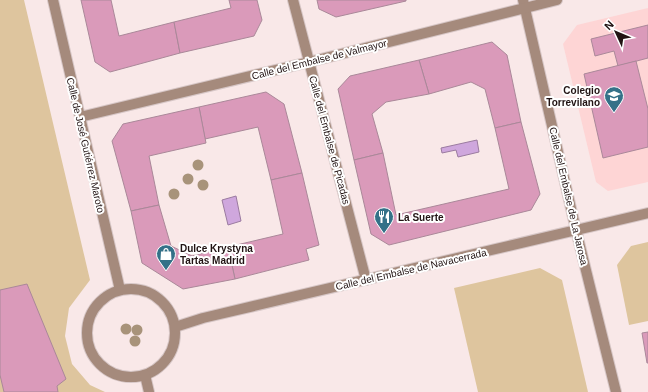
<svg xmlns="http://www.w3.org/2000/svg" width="648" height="392" viewBox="0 0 648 392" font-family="Helvetica,sans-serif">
	<rect width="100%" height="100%" fill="#f9e8e8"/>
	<!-- built -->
	<path fill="#fed5d5" d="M 648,8 L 648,182 L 608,191 L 596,182 L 563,44 L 577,25 Z"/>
	<!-- green -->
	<g fill="#dec59e">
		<path d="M 0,0 L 24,0 L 90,280 L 69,308 L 65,336 L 72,364 L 90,385 L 105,392 L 0,392 Z"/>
		<path d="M 648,242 L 648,321 L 629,325 L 617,265 L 631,246 Z"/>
		<path d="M 540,268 L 562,280 L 588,392 L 478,392 L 454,288 Z"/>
	</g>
	<!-- water -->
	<g fill="#cfa7dd" stroke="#9b7ba0">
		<path d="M 477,140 L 479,152 L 458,157 L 456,150 L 442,153 L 441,148 Z"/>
		<path d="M 236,196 L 241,221 L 228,225 L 222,200 Z"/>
	</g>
	<!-- building -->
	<g fill="#da9aba" stroke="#a89">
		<path d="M 81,0 L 111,0 L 119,36 L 174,22 L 180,53 L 110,72 L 95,62 Z"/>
		<path d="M 229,0 L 257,0 L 262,20 L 254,36 L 180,53 L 174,22 L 231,8 Z"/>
		<path d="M 317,0 L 406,0 L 406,1 L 336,17 L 319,9 Z"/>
		<path d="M 648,25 L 648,58 L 618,66 L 614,51 L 595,56 L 591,39 Z"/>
		<path d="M 492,42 L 507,55 L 521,122 L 495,128 L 485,89 L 471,82 L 429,94 L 419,60 Z"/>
		<path d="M 419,60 L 429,94 L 386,102 L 372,114 L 383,153 L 354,160 L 338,89 L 350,76 Z"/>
		<path d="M 636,61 L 648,109 L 648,147 L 603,158 L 584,74 Z"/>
		<path d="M 266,92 L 284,104 L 302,173 L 271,180 L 258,127 L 205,139 L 199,107 Z"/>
		<path d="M 199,107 L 206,143 L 149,156 L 159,205 L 131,211 L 112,141 L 123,124 Z"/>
		<path d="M 521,122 L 540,194 L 531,210 L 389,245 L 371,234 L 354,160 L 383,153 L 396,215 L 509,189 L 495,128 Z"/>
		<path d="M 302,173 L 319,245 L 306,249 L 309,260 L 235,279 L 228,247 L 283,234 L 271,180 Z"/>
		<path d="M 159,205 L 171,246 L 192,256 L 228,247 L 235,279 L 183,289 L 142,263 L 131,211 Z"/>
		<path d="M 27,284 L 66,379 L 57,386 L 58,392 L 4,392 L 0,375 L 0,290 Z"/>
		<path d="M 648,332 L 648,363 L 647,363 L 642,333 Z"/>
	</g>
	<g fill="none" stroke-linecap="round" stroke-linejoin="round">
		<!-- street casing -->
		<g stroke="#d6c6c6" stroke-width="12">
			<g id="street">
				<path d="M 53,0 L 120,290"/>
				<path d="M 293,0 L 366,280"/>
				<path d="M 523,0 L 576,230 L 616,392"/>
				<path d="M 80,117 L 309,62 L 557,0"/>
				<circle cx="131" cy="333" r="44"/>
				<path d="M 175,327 L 203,318 L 648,213"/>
				<path d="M 145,375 L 149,392"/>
			</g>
		</g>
		<!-- street -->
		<use href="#street" stroke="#a58a7c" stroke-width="10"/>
	</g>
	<!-- trees -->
	<g fill="#a8937a">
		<circle cx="198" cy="165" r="5.5"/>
		<circle cx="188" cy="179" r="5.5"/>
		<circle cx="203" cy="185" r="5.5"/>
		<circle cx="174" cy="194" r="5.5"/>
		<circle cx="126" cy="329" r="5.5"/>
		<circle cx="137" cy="330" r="5.5"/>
		<circle cx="135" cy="341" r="5.5"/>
	</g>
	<!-- icons -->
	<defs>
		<g id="school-pin" transform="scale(1)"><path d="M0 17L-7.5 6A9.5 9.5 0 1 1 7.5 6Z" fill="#347188" stroke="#fff"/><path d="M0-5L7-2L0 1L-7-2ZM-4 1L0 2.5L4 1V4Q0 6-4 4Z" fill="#fff"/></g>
		<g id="restaurant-pin" transform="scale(1)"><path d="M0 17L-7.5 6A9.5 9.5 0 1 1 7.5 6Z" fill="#347188" stroke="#fff"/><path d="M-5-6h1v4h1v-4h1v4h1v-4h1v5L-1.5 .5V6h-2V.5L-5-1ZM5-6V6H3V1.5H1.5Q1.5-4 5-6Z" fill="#fff"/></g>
		<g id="shop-pin" transform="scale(1)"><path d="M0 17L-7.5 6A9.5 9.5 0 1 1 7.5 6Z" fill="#347188" stroke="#fff"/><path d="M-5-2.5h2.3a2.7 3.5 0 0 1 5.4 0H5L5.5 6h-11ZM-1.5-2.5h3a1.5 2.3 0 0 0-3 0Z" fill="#fff"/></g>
	</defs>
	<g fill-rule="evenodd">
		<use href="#school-pin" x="614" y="96"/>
		<use href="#restaurant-pin" x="384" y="217"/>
		<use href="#shop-pin" x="166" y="254"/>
	</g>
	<g text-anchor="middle" stroke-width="4" stroke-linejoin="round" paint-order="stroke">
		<!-- street labels -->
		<g font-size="10" fill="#211313" stroke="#fff">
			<text transform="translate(319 59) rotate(-14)" y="4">Calle del Embalse de Valmayor</text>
			<text transform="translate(330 140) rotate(75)" y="4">Calle del Embalse de Picadas</text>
			<text transform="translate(86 145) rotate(77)" y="4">Calle de José Gutiérrez Maroto</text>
			<text transform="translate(569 196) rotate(77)" y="4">Calle del Embalse de La Jarosa</text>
			<text transform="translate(411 269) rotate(-13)" y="4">Calle del Embalse de Navacerrada</text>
		</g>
		<!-- poi labels -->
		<g font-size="10" font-weight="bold" fill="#211313" stroke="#fff" text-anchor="start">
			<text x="600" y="94" text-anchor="end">Colegio<tspan x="600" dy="12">Torrevilano</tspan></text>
			<text x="398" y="221">La Suerte</text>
			<text x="180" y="252">Dulce Krystyna<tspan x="180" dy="12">Tartas Madrid</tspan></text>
		</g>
	</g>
	<!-- north arrow -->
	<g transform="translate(616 32) rotate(314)" stroke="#ffffff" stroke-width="3" paint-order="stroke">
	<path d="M0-3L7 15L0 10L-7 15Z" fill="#211313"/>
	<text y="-6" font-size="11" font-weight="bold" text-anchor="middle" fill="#211313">N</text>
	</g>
</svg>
